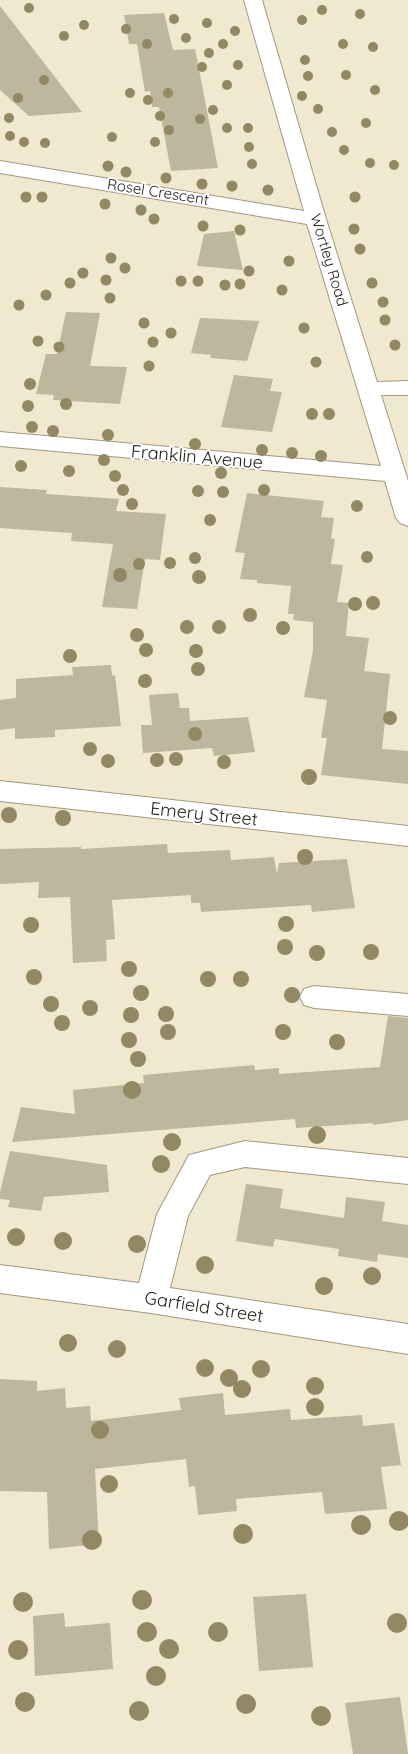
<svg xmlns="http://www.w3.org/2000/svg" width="408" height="1754" viewBox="0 0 408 1754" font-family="Quicksand,sans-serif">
	<rect width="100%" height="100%" fill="#f0e8cf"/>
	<!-- building -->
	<g fill="#beb69d">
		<path d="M 0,6 L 82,112 L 29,116 L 0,90 Z"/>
		<path d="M 164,13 L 173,50 L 195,49 L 218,168 L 171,171 L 159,107 L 152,107 L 150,91 L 145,92 L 137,44 L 129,44 L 124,15 Z"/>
		<path d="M 234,231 L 243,270 L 197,266 L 204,234 Z"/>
		<path d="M 66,312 L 100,313 L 90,366 L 127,367 L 120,404 L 53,400 L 54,395 L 36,394 L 46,354 L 57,354 Z"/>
		<path d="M 200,318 L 259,321 L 247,361 L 210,358 L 211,355 L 191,353 Z"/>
		<path d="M 234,375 L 273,379 L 270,391 L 282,392 L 272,432 L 221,427 Z"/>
		<path d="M 0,487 L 47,490 L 46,494 L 119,499 L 116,511 L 166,514 L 160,560 L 145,559 L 137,609 L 102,607 L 113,544 L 71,541 L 72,533 L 0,528 Z"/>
		<path d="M 247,493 L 324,501 L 321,517 L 334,518 L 331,538 L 335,539 L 331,564 L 343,565 L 337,602 L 349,603 L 346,636 L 369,638 L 364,671 L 390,674 L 382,749 L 408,751 L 408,784 L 321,775 L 327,738 L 321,738 L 327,700 L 304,697 L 313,651 L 313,622 L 293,620 L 294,614 L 288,614 L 291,586 L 257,583 L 257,580 L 240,579 L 245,553 L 235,552 Z"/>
		<path d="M 111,665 L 112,676 L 115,675 L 121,726 L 55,730 L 55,737 L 15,739 L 15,728 L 0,730 L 0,700 L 16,698 L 16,679 L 73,675 L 72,667 Z"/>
		<path d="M 178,693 L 180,708 L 189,708 L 190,721 L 248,717 L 255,752 L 214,756 L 212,748 L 143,753 L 141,725 L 152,725 L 149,695 Z"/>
		<path d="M 167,844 L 168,853 L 230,850 L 231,860 L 274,857 L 277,874 L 279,863 L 347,859 L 355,908 L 312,912 L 311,905 L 201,912 L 200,903 L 191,903 L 191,895 L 112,900 L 115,939 L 106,940 L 107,961 L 73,963 L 70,897 L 38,898 L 39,882 L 0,884 L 0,849 L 81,847 L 81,849 Z"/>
		<path d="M 388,1016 L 408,1018 L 408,1120 L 373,1125 L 373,1123 L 296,1128 L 295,1119 L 12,1142 L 21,1107 L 75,1114 L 73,1090 L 144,1083 L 143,1075 L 254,1065 L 255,1070 L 279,1068 L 279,1074 L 380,1067 Z"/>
		<path d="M 10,1151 L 107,1165 L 109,1192 L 44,1197 L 41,1211 L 8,1207 L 10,1200 L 0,1199 L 0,1192 Z"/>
		<path d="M 246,1184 L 283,1189 L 280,1208 L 344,1218 L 346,1197 L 385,1202 L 382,1221 L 408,1225 L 408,1258 L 378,1254 L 377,1262 L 338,1256 L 339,1249 L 275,1239 L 273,1247 L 236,1241 Z"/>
		<path d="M 0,1379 L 37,1381 L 37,1391 L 65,1388 L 66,1408 L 90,1406 L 91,1421 L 181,1410 L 179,1398 L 223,1393 L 225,1415 L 290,1409 L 291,1420 L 362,1415 L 363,1426 L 394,1423 L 401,1465 L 381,1467 L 387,1509 L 325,1514 L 322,1492 L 236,1499 L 237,1511 L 198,1515 L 195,1486 L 189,1487 L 186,1459 L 95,1469 L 99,1544 L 49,1549 L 47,1492 L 0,1491 Z"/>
		<path d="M 306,1594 L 313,1667 L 259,1671 L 253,1597 Z"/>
		<path d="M 64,1613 L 65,1627 L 110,1623 L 113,1669 L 35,1676 L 33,1616 Z"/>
		<path d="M 400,1697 L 408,1754 L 353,1754 L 345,1703 Z"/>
	</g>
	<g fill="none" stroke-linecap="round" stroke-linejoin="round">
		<!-- minor casing -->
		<g stroke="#a09880" stroke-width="2">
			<g id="minor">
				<path d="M 244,0 L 262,0 L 326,219 L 377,382 L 408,381 L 408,395 L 381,395 L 408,481 L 408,526 L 400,523 L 396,518 L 385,481 L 0,446 L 0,432 L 381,466 L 307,224 L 0,173 L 0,161 L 304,211 Z"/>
				<path d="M 0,781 L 408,826 L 408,846 L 0,801 Z"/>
				<path d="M 314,986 L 408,994 L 408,1016 L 314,1008 L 304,1005 L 300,997 L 304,989 Z"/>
				<path d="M 245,1141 L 408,1158 L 408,1184 L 245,1167 L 210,1175 L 188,1216 L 170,1288 L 408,1324 L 408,1354 L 151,1313 L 0,1293 L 0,1265 L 139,1283 L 157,1214 L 189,1155 Z"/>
			</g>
		</g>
		<!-- minor -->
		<use href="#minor" fill="#fff" fill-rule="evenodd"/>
	</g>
	<!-- trees -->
	<g fill="#928864">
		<circle cx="29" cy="8" r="5"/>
		<circle cx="322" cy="10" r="5"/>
		<circle cx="360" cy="14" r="5"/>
		<circle cx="174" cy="19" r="5"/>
		<circle cx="302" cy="20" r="5"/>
		<circle cx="207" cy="23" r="5"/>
		<circle cx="84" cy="25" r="5"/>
		<circle cx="126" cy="29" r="5"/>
		<circle cx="235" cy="31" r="5"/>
		<circle cx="64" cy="36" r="5"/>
		<circle cx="186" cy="38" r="5"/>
		<circle cx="147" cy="44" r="5"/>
		<circle cx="223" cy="44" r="5"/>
		<circle cx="343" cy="44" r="5"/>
		<circle cx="373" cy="47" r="5"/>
		<circle cx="209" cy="53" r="5"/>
		<circle cx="305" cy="60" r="5"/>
		<circle cx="238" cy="65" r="5"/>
		<circle cx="202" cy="67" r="5"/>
		<circle cx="346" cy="75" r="5"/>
		<circle cx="308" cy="76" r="5"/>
		<circle cx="44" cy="80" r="5"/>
		<circle cx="227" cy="85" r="5"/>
		<circle cx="375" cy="90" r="5"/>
		<circle cx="130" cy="93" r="5"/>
		<circle cx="168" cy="93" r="5"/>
		<circle cx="302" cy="96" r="5"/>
		<circle cx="18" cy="98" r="5"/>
		<circle cx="148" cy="100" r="5"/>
		<circle cx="318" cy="109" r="5"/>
		<circle cx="213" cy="110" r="5"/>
		<circle cx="160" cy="116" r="5"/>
		<circle cx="9" cy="118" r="5"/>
		<circle cx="200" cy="119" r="5"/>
		<circle cx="366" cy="123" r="5"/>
		<circle cx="227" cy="128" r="5"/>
		<circle cx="248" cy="128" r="5"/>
		<circle cx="169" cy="130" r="5"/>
		<circle cx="332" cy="132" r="5"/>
		<circle cx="10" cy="136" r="5"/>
		<circle cx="112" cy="137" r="5"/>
		<circle cx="24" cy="142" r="5"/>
		<circle cx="155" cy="142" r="5"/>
		<circle cx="45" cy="143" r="5"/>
		<circle cx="249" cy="147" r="5"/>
		<circle cx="344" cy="150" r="5"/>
		<circle cx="370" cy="163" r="5"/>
		<circle cx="252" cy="164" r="5"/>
		<circle cx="394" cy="165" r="5"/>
		<circle cx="108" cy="166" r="5.5"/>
		<circle cx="126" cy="172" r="5.5"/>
		<circle cx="166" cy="178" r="5.5"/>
		<circle cx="202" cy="184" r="5.5"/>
		<circle cx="232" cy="186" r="5.5"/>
		<circle cx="268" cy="190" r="5.5"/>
		<circle cx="26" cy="197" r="5.5"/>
		<circle cx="42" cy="197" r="5.5"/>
		<circle cx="355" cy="197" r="5.5"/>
		<circle cx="105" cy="204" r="5.5"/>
		<circle cx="141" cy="210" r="5.5"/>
		<circle cx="154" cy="219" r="5.5"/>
		<circle cx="203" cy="226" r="5.5"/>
		<circle cx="354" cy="229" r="5.5"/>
		<circle cx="240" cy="230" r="5.5"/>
		<circle cx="360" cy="249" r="5.5"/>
		<circle cx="111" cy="258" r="5.5"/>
		<circle cx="289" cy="261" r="5.5"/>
		<circle cx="125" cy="268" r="5.5"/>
		<circle cx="249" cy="271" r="5.5"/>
		<circle cx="83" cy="273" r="5.5"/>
		<circle cx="106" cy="280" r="5.5"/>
		<circle cx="181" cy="281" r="5.5"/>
		<circle cx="198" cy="281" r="5.5"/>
		<circle cx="70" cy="283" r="5.5"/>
		<circle cx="372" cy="283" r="5.5"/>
		<circle cx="240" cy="284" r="5.5"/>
		<circle cx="225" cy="285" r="5.5"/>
		<circle cx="282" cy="290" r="5.5"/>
		<circle cx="46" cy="295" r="5.5"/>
		<circle cx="110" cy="298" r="5.5"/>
		<circle cx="383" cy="302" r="5.5"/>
		<circle cx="19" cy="305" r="5.5"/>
		<circle cx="385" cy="320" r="5.5"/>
		<circle cx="144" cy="323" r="5.5"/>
		<circle cx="304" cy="328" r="5.5"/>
		<circle cx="171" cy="333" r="5.5"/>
		<circle cx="38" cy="341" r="5.5"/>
		<circle cx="153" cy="342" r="5.5"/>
		<circle cx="395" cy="345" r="5.5"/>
		<circle cx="59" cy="347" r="5.5"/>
		<circle cx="316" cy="362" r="5.5"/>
		<circle cx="149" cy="366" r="5.5"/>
		<circle cx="30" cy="384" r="6"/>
		<circle cx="66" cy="404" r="6"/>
		<circle cx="28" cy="406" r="6"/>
		<circle cx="312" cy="414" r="6"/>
		<circle cx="329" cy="414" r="6"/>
		<circle cx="32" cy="427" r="6"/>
		<circle cx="53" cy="431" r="6"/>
		<circle cx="108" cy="435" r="6"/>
		<circle cx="195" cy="444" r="6"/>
		<circle cx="262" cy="450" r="6"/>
		<circle cx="292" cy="453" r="6"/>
		<circle cx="321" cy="456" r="6"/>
		<circle cx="104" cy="460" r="6"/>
		<circle cx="21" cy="466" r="6"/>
		<circle cx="69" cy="471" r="6"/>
		<circle cx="221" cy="473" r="6"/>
		<circle cx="115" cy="476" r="6"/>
		<circle cx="123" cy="490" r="6"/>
		<circle cx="264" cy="490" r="6"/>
		<circle cx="198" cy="491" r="6"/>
		<circle cx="223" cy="492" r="6"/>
		<circle cx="132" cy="504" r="6"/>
		<circle cx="357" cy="506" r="6"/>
		<circle cx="210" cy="520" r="6"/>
		<circle cx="367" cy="557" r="6"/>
		<circle cx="195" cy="558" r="6"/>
		<circle cx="170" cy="563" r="6"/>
		<circle cx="139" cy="564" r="6"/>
		<circle cx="120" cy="575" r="7"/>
		<circle cx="199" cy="577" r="7"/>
		<circle cx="373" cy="603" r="7"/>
		<circle cx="355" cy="604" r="7"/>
		<circle cx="250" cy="615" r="7"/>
		<circle cx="187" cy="627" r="7"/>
		<circle cx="219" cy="627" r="7"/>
		<circle cx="283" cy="628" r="7"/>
		<circle cx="137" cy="635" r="7"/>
		<circle cx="146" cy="650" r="7"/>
		<circle cx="196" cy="651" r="7"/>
		<circle cx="70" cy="656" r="7"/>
		<circle cx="198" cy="669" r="7"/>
		<circle cx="145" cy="681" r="7"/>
		<circle cx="390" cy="718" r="7"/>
		<circle cx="195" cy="734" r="7"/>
		<circle cx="90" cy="749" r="7"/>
		<circle cx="176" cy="759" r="7"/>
		<circle cx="157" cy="760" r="7"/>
		<circle cx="108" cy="761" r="7"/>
		<circle cx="224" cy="762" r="7"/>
		<circle cx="309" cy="777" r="8"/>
		<circle cx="9" cy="815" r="8"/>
		<circle cx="63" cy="818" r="8"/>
		<circle cx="305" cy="857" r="8"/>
		<circle cx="286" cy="924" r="8"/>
		<circle cx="31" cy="925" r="8"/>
		<circle cx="285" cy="947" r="8"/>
		<circle cx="371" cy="952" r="8"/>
		<circle cx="317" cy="953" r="8"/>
		<circle cx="129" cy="969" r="8"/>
		<circle cx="34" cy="977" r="8"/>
		<circle cx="208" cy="979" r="8"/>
		<circle cx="241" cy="979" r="8"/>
		<circle cx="141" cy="993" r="8"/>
		<circle cx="292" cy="995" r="8"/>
		<circle cx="51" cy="1004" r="8"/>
		<circle cx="90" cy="1008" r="8"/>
		<circle cx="166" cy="1014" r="8"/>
		<circle cx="131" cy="1015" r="8"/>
		<circle cx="62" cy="1023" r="8"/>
		<circle cx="168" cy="1032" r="8"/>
		<circle cx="283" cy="1032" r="8"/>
		<circle cx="129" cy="1040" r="8"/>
		<circle cx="337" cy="1042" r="8"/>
		<circle cx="138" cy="1059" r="8"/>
		<circle cx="132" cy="1090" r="9"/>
		<circle cx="317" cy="1135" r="9"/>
		<circle cx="172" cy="1142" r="9"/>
		<circle cx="161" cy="1164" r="9"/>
		<circle cx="16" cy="1237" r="9"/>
		<circle cx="63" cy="1241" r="9"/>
		<circle cx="137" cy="1244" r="9"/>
		<circle cx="205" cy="1265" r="9"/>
		<circle cx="372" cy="1276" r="9"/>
		<circle cx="324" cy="1286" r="9"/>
		<circle cx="68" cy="1343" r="9"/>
		<circle cx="117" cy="1349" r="9"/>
		<circle cx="205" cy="1368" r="9"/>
		<circle cx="261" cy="1369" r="9"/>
		<circle cx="229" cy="1378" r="9"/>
		<circle cx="315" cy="1386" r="9"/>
		<circle cx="242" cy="1389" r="9"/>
		<circle cx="315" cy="1407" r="9"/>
		<circle cx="100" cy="1430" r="9"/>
		<circle cx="109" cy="1484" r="9"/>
		<circle cx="399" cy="1521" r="10"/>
		<circle cx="361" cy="1525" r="10"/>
		<circle cx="243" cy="1534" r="10"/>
		<circle cx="92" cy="1540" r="10"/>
		<circle cx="142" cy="1600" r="10"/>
		<circle cx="23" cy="1602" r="10"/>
		<circle cx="397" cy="1623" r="10"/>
		<circle cx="147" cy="1632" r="10"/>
		<circle cx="218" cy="1632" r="10"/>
		<circle cx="169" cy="1649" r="10"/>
		<circle cx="18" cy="1650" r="10"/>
		<circle cx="156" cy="1676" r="10"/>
		<circle cx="25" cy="1702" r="10"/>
		<circle cx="246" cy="1704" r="10"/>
		<circle cx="139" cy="1711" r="10"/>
		<circle cx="321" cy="1716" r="10"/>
	</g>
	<g text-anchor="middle" stroke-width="4" stroke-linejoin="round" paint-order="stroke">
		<!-- far-street labels -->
		<g font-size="15" fill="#1f1c13" stroke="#fff">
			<text transform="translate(158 192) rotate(9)" y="5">Rosel Crescent</text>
			<text transform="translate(329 260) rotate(73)" y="5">Wortley Road</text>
		</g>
		<!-- street labels -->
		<g font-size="18" fill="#1f1c13" stroke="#fff">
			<text transform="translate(197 457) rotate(5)" y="6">Franklin Avenue</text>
			<text transform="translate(204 814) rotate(6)" y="6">Emery Street</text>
			<text transform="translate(204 1307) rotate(9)" y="6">Garfield Street</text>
		</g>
	</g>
</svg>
